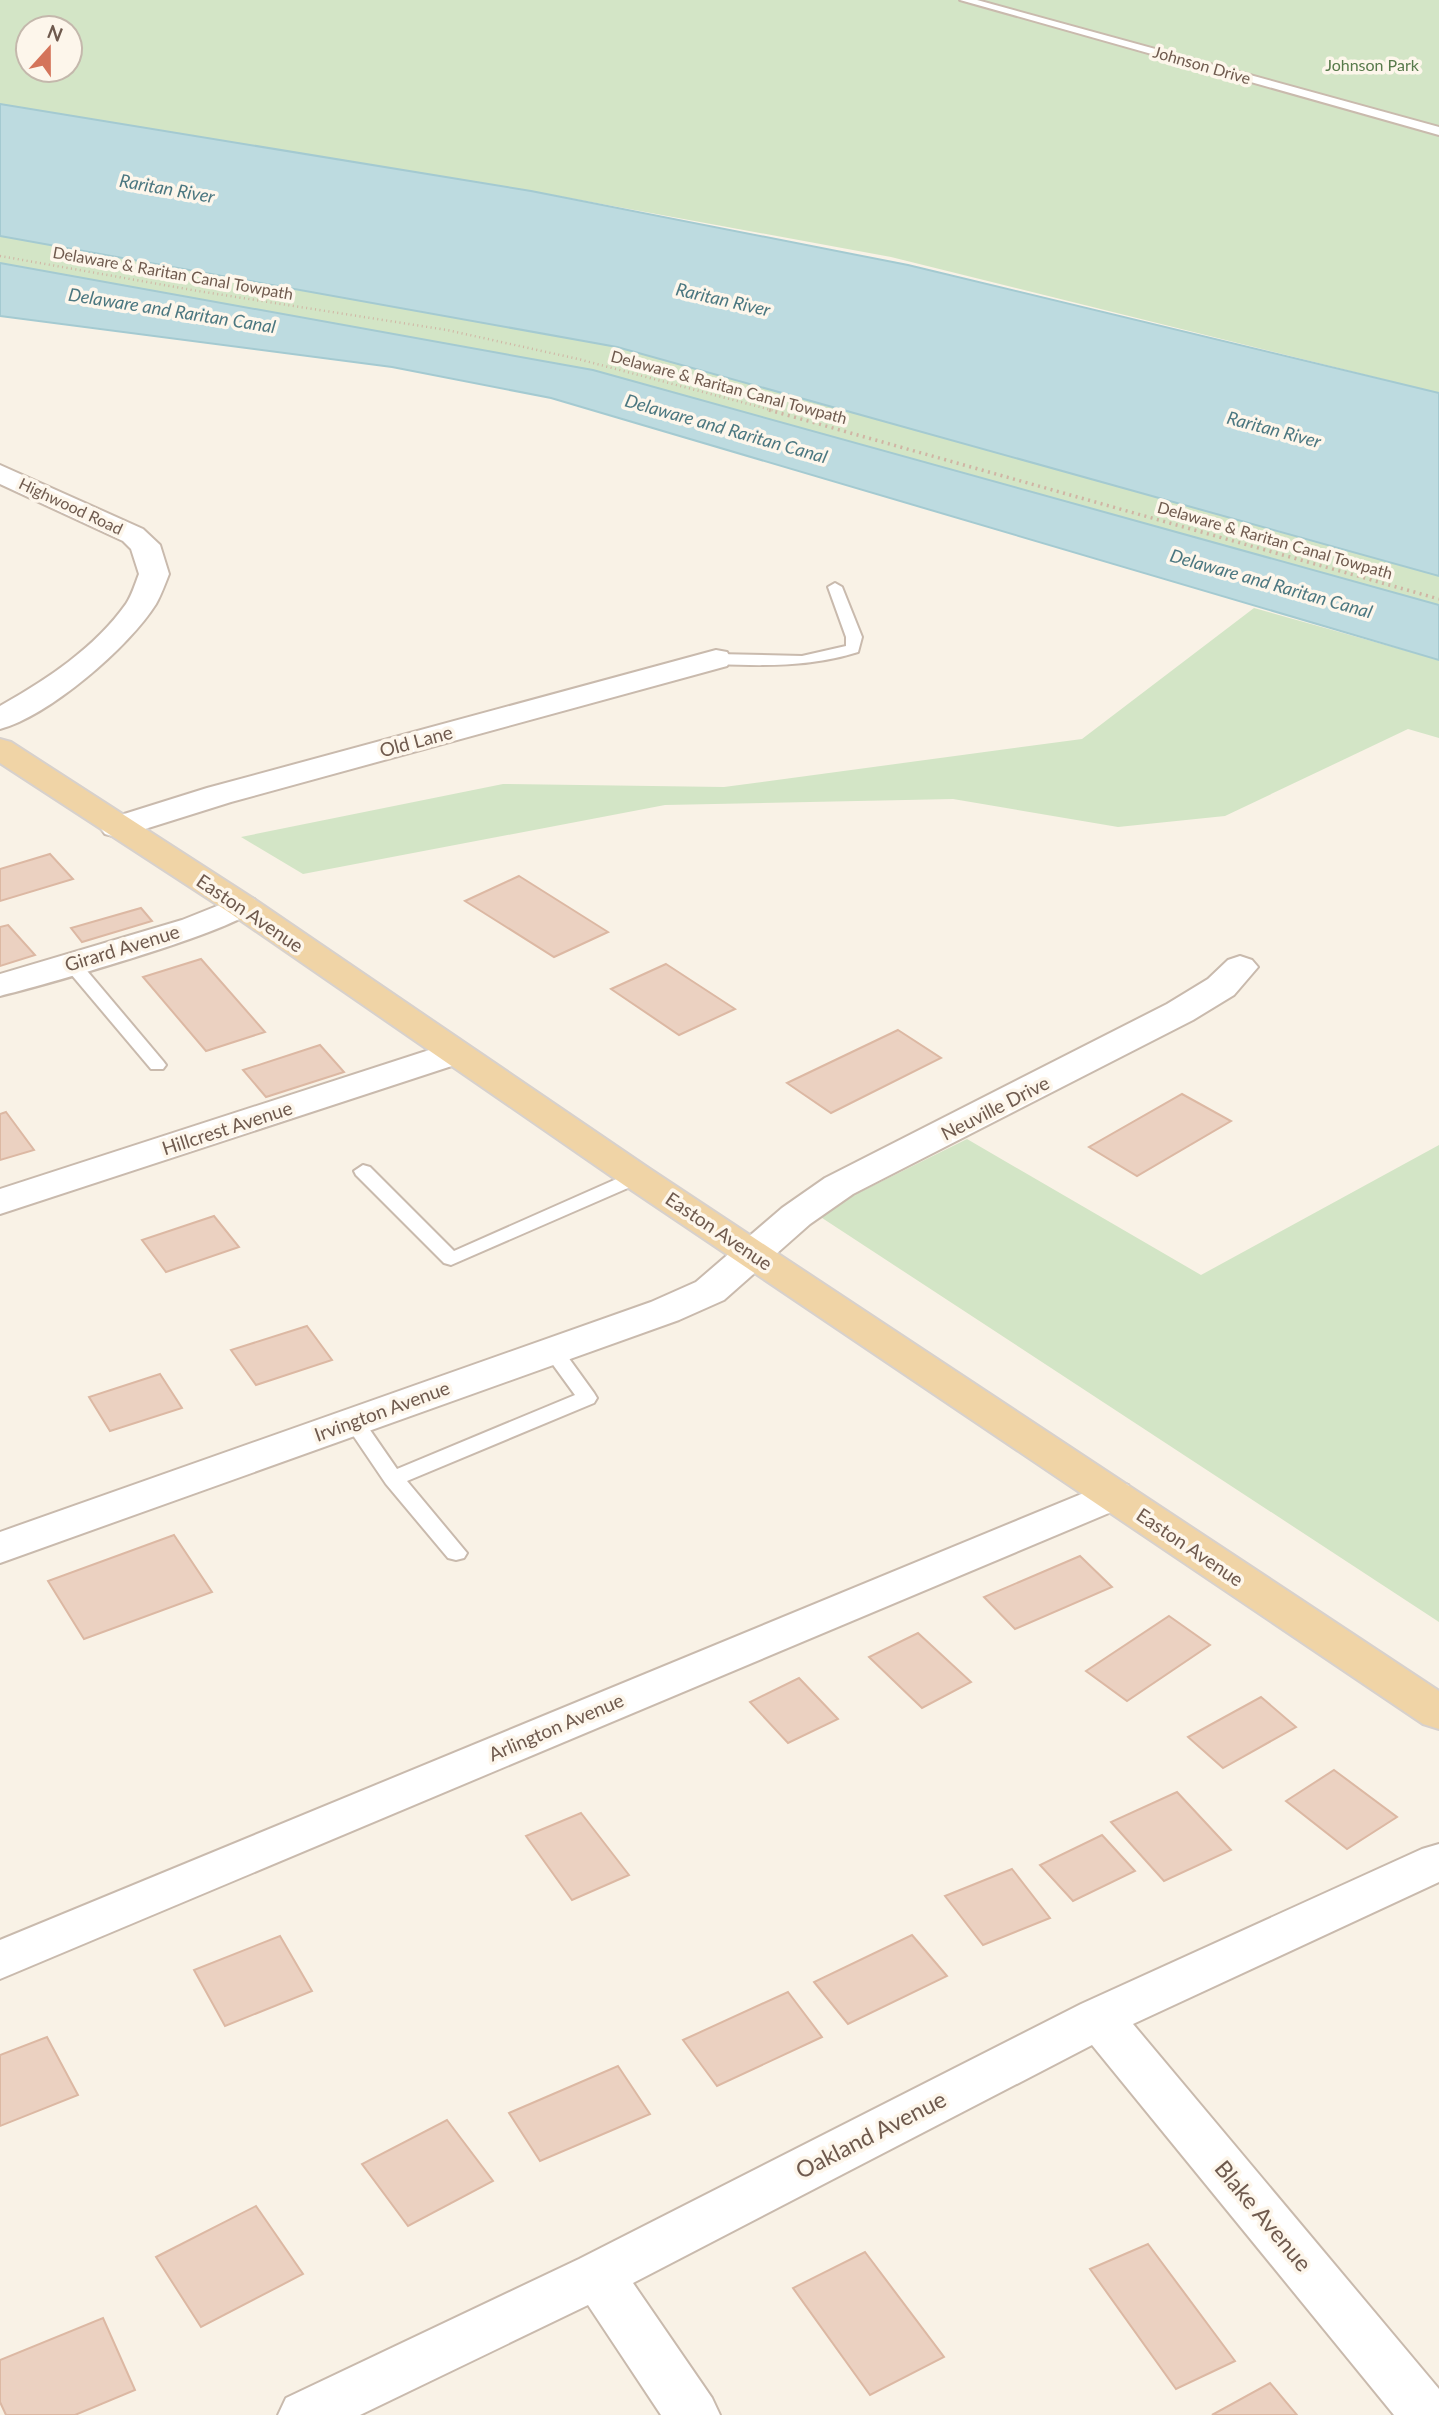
<svg xmlns="http://www.w3.org/2000/svg" width="1439" height="2415" viewBox="0 0 1439 2415" font-family="Lato,sans-serif">
	<rect width="100%" height="100%" fill="#f9f2e6"/>
	<!-- green -->
	<g fill="#d3e5c6" fill-rule="evenodd">
		<path d="M 0,0 L 1439,0 L 1439,393 L 891,257 L 531,191 L 0,104 ZM 28,28 L 70,28 L 70,70 L 28,70 Z"/>
		<path d="M 0,236 L 617,347 L 1439,576 L 1439,605 L 593,370 L 0,263 Z"/>
		<path d="M 1254,608 L 1439,660 L 1439,738 L 1408,729 L 1225,816 L 1118,827 L 953,799 L 665,805 L 303,874 L 241,837 L 503,784 L 724,787 L 1082,739 Z"/>
		<path d="M 967,1139 L 1201,1275 L 1439,1145 L 1439,1622 L 816,1214 Z"/>
	</g>
	<!-- water -->
	<g fill="#bddbe0" stroke="#a4cad1" stroke-width="2">
		<path d="M 0,104 L 531,191 L 908,265 L 1439,393 L 1439,576 L 617,347 L 0,236 Z"/>
		<path d="M 0,263 L 593,370 L 1439,605 L 1439,660 L 551,398 L 392,367 L 0,316 Z"/>
	</g>
	<!-- building -->
	<g fill="#ebd1c1" stroke="#dcb8a3" stroke-width="2">
		<path d="M 50,854 L 73,879 L 0,901 L 0,869 Z"/>
		<path d="M 519,876 L 608,932 L 554,957 L 465,901 Z"/>
		<path d="M 141,908 L 152,921 L 82,942 L 71,928 Z"/>
		<path d="M 8,925 L 35,955 L 0,966 L 0,927 Z"/>
		<path d="M 201,959 L 265,1032 L 206,1051 L 143,977 Z"/>
		<path d="M 666,964 L 735,1009 L 679,1035 L 611,989 Z"/>
		<path d="M 898,1030 L 941,1058 L 831,1113 L 787,1083 Z"/>
		<path d="M 320,1045 L 344,1072 L 266,1097 L 243,1070 Z"/>
		<path d="M 1182,1094 L 1231,1121 L 1137,1176 L 1089,1147 Z"/>
		<path d="M 6,1112 L 34,1150 L 0,1160 L 0,1114 Z"/>
		<path d="M 214,1216 L 239,1247 L 166,1272 L 142,1240 Z"/>
		<path d="M 307,1326 L 332,1360 L 256,1385 L 231,1350 Z"/>
		<path d="M 160,1374 L 182,1408 L 110,1431 L 89,1397 Z"/>
		<path d="M 174,1535 L 212,1592 L 84,1639 L 48,1581 Z"/>
		<path d="M 1080,1556 L 1112,1587 L 1015,1629 L 984,1597 Z"/>
		<path d="M 1169,1616 L 1210,1645 L 1127,1701 L 1086,1671 Z"/>
		<path d="M 918,1633 L 971,1682 L 922,1708 L 869,1657 Z"/>
		<path d="M 799,1678 L 838,1719 L 788,1743 L 750,1702 Z"/>
		<path d="M 1261,1697 L 1296,1727 L 1223,1768 L 1188,1737 Z"/>
		<path d="M 1334,1770 L 1397,1817 L 1347,1849 L 1286,1801 Z"/>
		<path d="M 1177,1792 L 1231,1850 L 1164,1881 L 1111,1822 Z"/>
		<path d="M 581,1813 L 629,1875 L 572,1900 L 526,1836 Z"/>
		<path d="M 1102,1835 L 1135,1871 L 1073,1901 L 1040,1865 Z"/>
		<path d="M 1012,1869 L 1050,1918 L 983,1945 L 945,1896 Z"/>
		<path d="M 912,1935 L 947,1976 L 848,2024 L 814,1982 Z"/>
		<path d="M 280,1936 L 312,1991 L 225,2026 L 194,1970 Z"/>
		<path d="M 788,1992 L 822,2037 L 717,2086 L 683,2040 Z"/>
		<path d="M 47,2037 L 78,2095 L 0,2126 L 0,2055 Z"/>
		<path d="M 618,2066 L 650,2114 L 540,2161 L 509,2113 Z"/>
		<path d="M 447,2120 L 493,2181 L 408,2226 L 362,2164 Z"/>
		<path d="M 256,2206 L 303,2274 L 201,2327 L 156,2257 Z"/>
		<path d="M 1148,2244 L 1235,2361 L 1176,2389 L 1090,2269 Z"/>
		<path d="M 865,2252 L 944,2357 L 870,2395 L 793,2288 Z"/>
		<path d="M 103,2318 L 135,2390 L 75,2415 L 6,2415 L 0,2402 L 0,2360 Z"/>
		<path d="M 1270,2383 L 1297,2415 L 1212,2415 Z"/>
	</g>
	<g fill="none" stroke-linecap="round" stroke-linejoin="round">
		<!-- service casing -->
		<g stroke="#c9baad" stroke-width="4">
			<g id="service">
				<path d="M 960,0 L 977,0 L 1439,127 L 1439,135 Z"/>
				<path d="M 835,583 L 842,587 L 862,637 L 858,652 C 811,667 765,666 716,664 L 708,659 L 716,654 L 802,656 L 846,646 L 846,637 L 828,587 Z"/>
				<path d="M 71,958 L 77,959 L 163,1061 L 166,1065 L 163,1069 L 151,1069 L 65,967 L 62,963 L 65,959 Z"/>
				<path d="M 363,1165 L 370,1167 L 454,1251 L 630,1173 L 644,1173 L 647,1177 L 644,1181 L 451,1265 L 444,1263 L 356,1175 L 354,1171 Z"/>
				<path d="M 553,1345 L 560,1346 L 594,1393 L 597,1398 L 594,1403 L 407,1481 L 467,1553 L 464,1558 L 456,1560 L 448,1558 L 386,1484 L 344,1422 L 347,1417 L 361,1417 L 397,1469 L 575,1395 L 543,1351 L 546,1346 Z"/>
			</g>
		</g>
		<!-- minor casing -->
		<g stroke="#c9baad" stroke-width="4">
			<g id="minor">
				<path d="M 0,465 L 143,529 L 160,545 L 169,574 C 165,584 161,595 156,604 C 129,647 49,716 0,729 L 0,706 C 46,680 95,648 126,604 C 132,595 135,584 139,574 L 131,549 L 123,541 L 0,484 Z"/>
				<path d="M 716,650 L 727,652 L 731,659 L 727,666 L 231,802 L 129,834 L 117,837 L 105,834 L 100,827 L 105,820 L 207,788 Z"/>
				<path d="M 242,896 L 254,899 L 259,906 C 242,930 40,986 0,996 L 0,974 L 182,920 Z"/>
				<path d="M 1240,956 L 1252,960 L 1258,967 L 1234,995 L 1193,1020 L 853,1194 L 810,1224 L 724,1300 L 679,1320 L 0,1563 L 0,1532 L 651,1302 L 696,1282 L 782,1208 L 825,1178 L 1167,1004 L 1208,979 L 1228,960 Z"/>
				<path d="M 454,1042 L 467,1045 L 472,1053 L 467,1061 L 0,1214 L 0,1189 Z"/>
				<path d="M 1113,1481 L 1128,1485 L 1134,1495 L 1128,1505 L 0,1979 L 0,1940 Z"/>
				<path d="M 1439,1844 L 1439,1882 L 1133,2024 L 1439,2389 L 1439,2415 L 1394,2415 L 1092,2045 L 633,2283 L 712,2398 L 720,2415 L 661,2415 L 588,2305 L 360,2415 L 278,2415 L 286,2398 L 579,2259 L 1081,2004 L 1422,1849 Z"/>
			</g>
		</g>
		<!-- primary casing -->
		<g stroke="#d7d1cd" stroke-width="4">
			<path id="primary" d="M 0,739 L 11,742 L 254,899 L 650,1169 L 1439,1691 L 1439,1729 L 1423,1724 L 624,1185 L 230,913 L 0,763 Z"/>
		</g>
		<!-- path-far1 -->
		<path stroke="#d0b5a4" stroke-width="2.5" stroke-dasharray="1 3.5" stroke-linecap="butt" d="M 0,256 L 198,291 L 447,330 L 578,359 L 775,411"/>
		<!-- path -->
		<path stroke="#d0b5a4" stroke-width="3.5" stroke-dasharray="2 4.5" stroke-linecap="butt" d="M 769,410 L 1439,599"/>
		<!-- service -->
		<use href="#service" fill="#fff" fill-rule="evenodd"/>
		<!-- minor -->
		<use href="#minor" fill="#fff" fill-rule="evenodd"/>
		<!-- primary -->
		<use href="#primary" fill="#f0d4a6" fill-rule="evenodd"/>
	</g>
	<g text-anchor="middle" stroke-width="7" stroke-linejoin="round" paint-order="stroke">
		<!-- far-street labels -->
		<g font-size="16" fill="#6f5a4e" stroke="#fdf6eb">
			<text transform="translate(1202 65) rotate(16)" y="6">Johnson Drive</text>
			<text transform="translate(173 273) rotate(10)" y="6">Delaware &amp; Raritan Canal Towpath</text>
			<text transform="translate(729 387) rotate(15)" y="6">Delaware &amp; Raritan Canal Towpath</text>
			<text transform="translate(71 506) rotate(25)" y="6">Highwood Road</text>
			<text transform="translate(1275 540) rotate(16)" y="6">Delaware &amp; Raritan Canal Towpath</text>
		</g>
		<!-- far-park labels -->
		<g font-size="16" fill="#587a4b" stroke="#fdf6eb">
			<text x="1372" y="71">Johnson Park</text>
		</g>
		<!-- far-water labels -->
		<g font-size="18" font-style="italic" fill="#4b7780" stroke="#fdf6eb">
			<text transform="translate(167 189) rotate(10)" y="6">Raritan River</text>
			<text transform="translate(723 300) rotate(13)" y="6">Raritan River</text>
			<text transform="translate(172 311) rotate(9)" y="6">Delaware and Raritan Canal</text>
			<text transform="translate(726 429) rotate(16)" y="6">Delaware and Raritan Canal</text>
			<text transform="translate(1274 430) rotate(15)" y="6">Raritan River</text>
			<text transform="translate(1271 584) rotate(16)" y="6">Delaware and Raritan Canal</text>
		</g>
		<!-- street labels -->
		<g font-size="19" fill="#6f5a4e" stroke="#fdf6eb">
			<text transform="translate(416 741) rotate(-15)" y="7">Old Lane</text>
			<text transform="translate(250 913) rotate(34)" y="7">Easton Avenue</text>
			<text transform="translate(122 948) rotate(-17)" y="7">Girard Avenue</text>
			<text transform="translate(995 1108) rotate(-27)" y="7">Neuville Drive</text>
			<text transform="translate(227 1128) rotate(-18)" y="7">Hillcrest Avenue</text>
			<text transform="translate(719 1231) rotate(34)" y="7">Easton Avenue</text>
			<text transform="translate(382 1411) rotate(-20)" y="7">Irvington Avenue</text>
			<text transform="translate(1190 1547) rotate(34)" y="7">Easton Avenue</text>
			<text transform="translate(556 1727) rotate(-23)" y="7">Arlington Avenue</text>
		</g>
		<!-- near-street labels -->
		<g font-size="23" fill="#6f5a4e" stroke="#fdf6eb">
			<text transform="translate(871 2135) rotate(-27)" y="8">Oakland Avenue</text>
			<text transform="translate(1263 2216) rotate(50)" y="8">Blake Avenue</text>
		</g>
	</g>
	<!-- north arrow -->
	<g transform="translate(49 49) rotate(21)"><circle r="33" fill="#fdf6eb" stroke="#c4b8ac" stroke-width="2"/>
	<path d="M0-5L12 26L0 18L-12 26Z" fill="#d4745a"/>
	<text y="-10" font-size="19" font-weight="bold" text-anchor="middle" fill="#6f5a4e">N</text>
	</g>
</svg>
